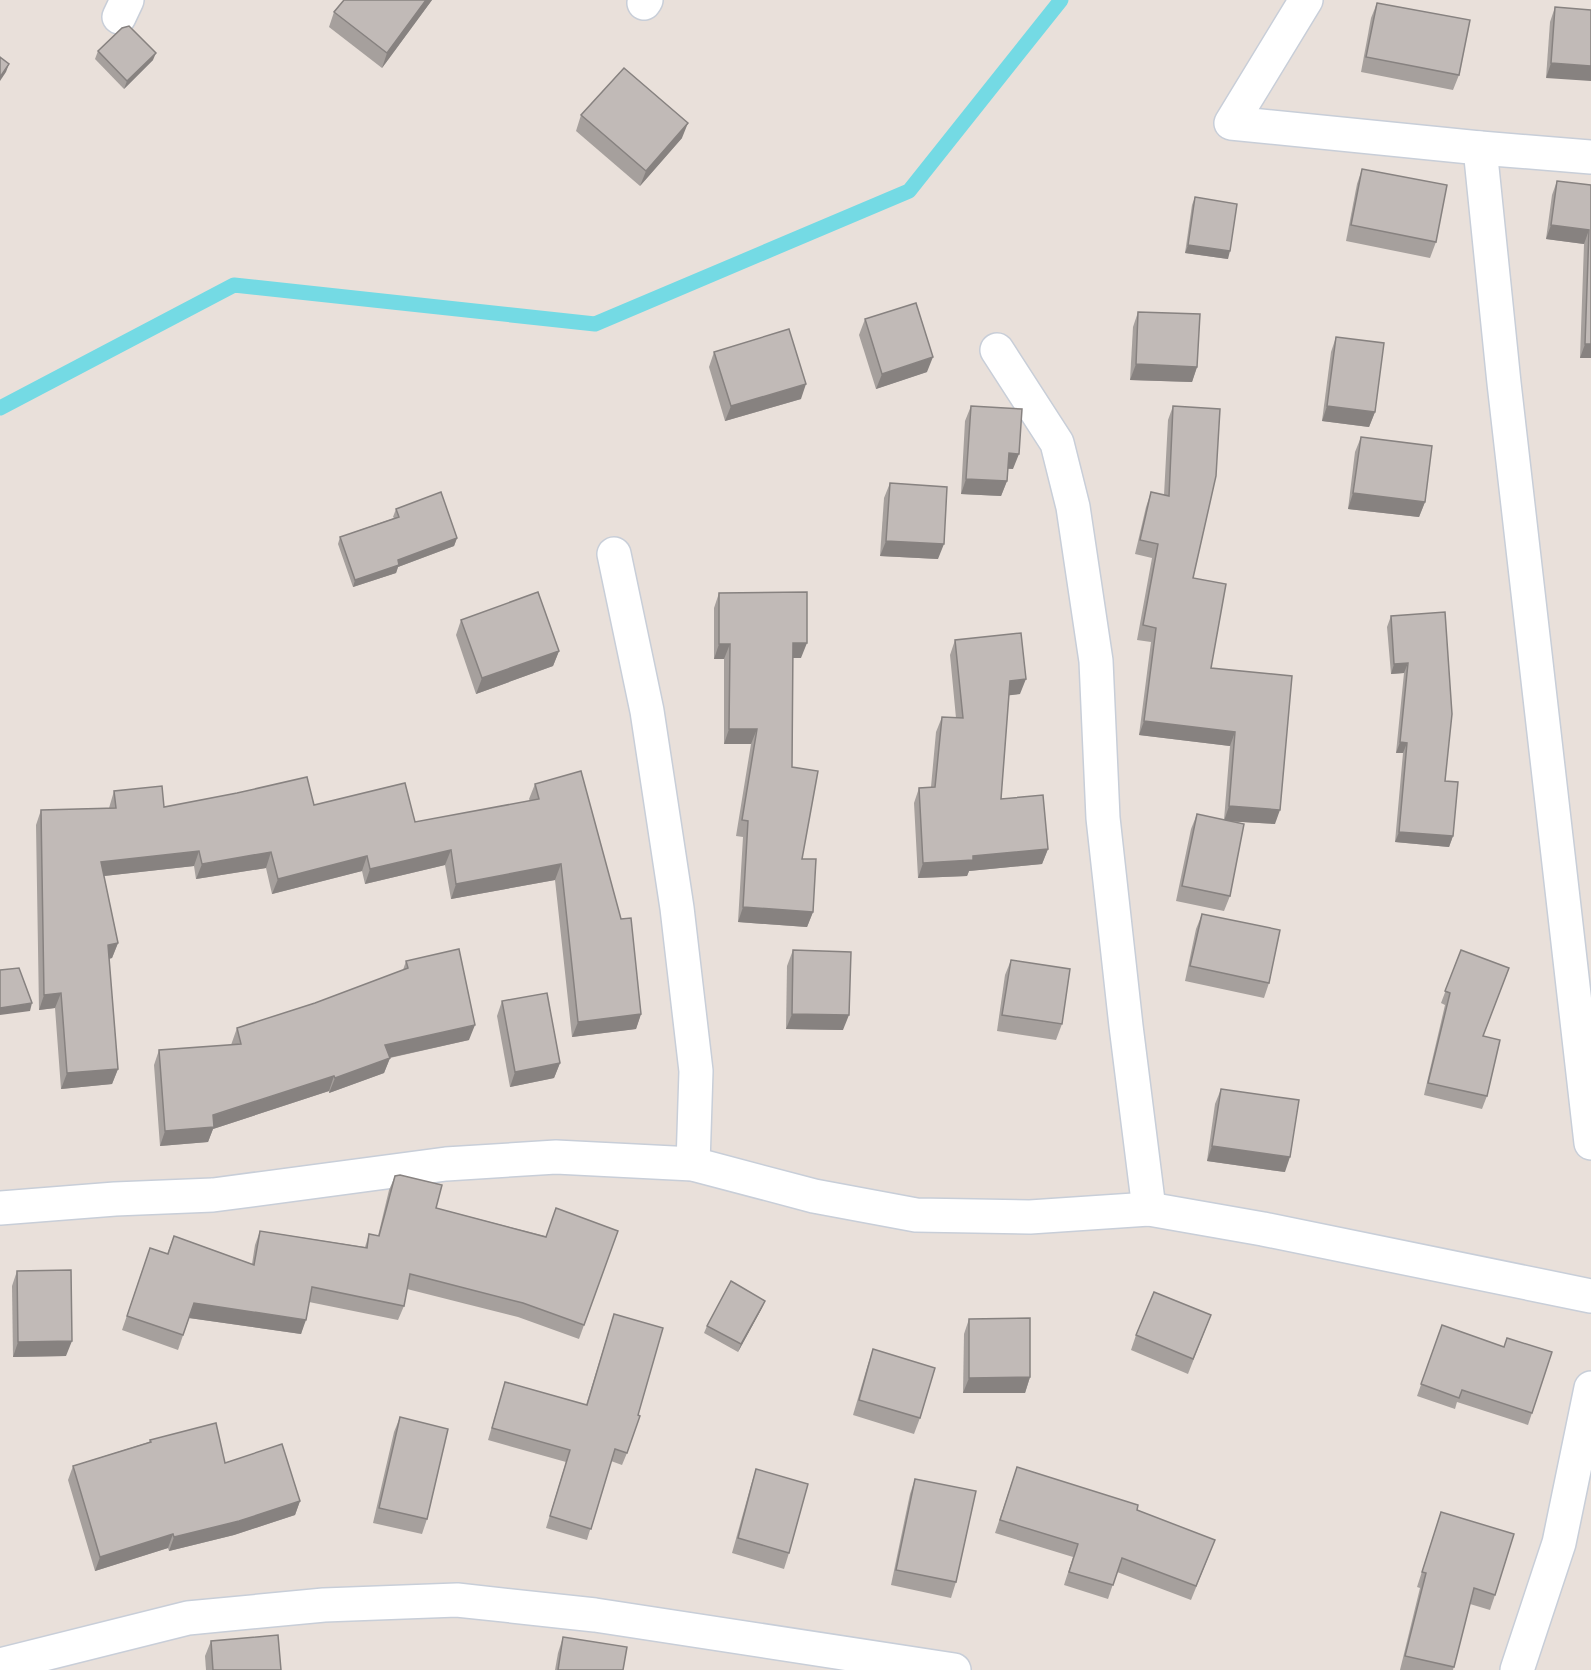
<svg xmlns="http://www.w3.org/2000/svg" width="1591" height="1670" viewBox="0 0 1591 1670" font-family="'Space Grotesk',sans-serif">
	<rect width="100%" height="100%" fill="#e9e0da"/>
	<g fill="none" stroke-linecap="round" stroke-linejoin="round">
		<!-- stream -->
		<path stroke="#74dae4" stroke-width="15" d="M 0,408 L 234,285 L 595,324 L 909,191 L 1061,0"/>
		<!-- minor casing -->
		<g stroke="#c8ced8" stroke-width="36">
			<g id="minor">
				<path d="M 1306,0 L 1231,123 L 1480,148 L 1591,157"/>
				<path d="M 644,3 L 646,0"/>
				<path d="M 119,17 L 127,0"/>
				<path d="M 1480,148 L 1504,383 L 1591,1143"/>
				<path d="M 997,350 L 1057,443 L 1073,507 L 1096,661 L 1103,818 L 1126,1026 L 1149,1209"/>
				<path d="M 614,554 L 647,711 L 677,908 L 696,1071 L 693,1164"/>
				<path d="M 0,1208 L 115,1199 L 213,1195 L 446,1164 L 556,1157 L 693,1164 L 814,1196 L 916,1215 L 1030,1217 L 1149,1209 L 1263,1229 L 1591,1296"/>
				<path d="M 0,1665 L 188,1618 L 324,1605 L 457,1600 L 595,1615 L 954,1670"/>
				<path d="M 1517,1670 L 1559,1543 L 1591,1388"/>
			</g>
		</g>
		<!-- minor -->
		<use href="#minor" stroke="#fff" stroke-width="33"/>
	</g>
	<!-- wall -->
	<g fill="#a6a09d">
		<path d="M 344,0 L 432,0 L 382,68 L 329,27 L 334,12 Z"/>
		<path d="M 1377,3 L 1459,75 L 1453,90 L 1361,72 L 1371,18 Z"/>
		<path d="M 1555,7 L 1591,10 L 1546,78 L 1550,22 Z"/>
		<path d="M 98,51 L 153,60 L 124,89 L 95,59 Z"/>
		<path d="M 581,115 L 682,138 L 640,186 L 576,131 Z"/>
		<path d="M 1362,169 L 1436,242 L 1430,258 L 1346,241 L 1357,184 Z"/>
		<path d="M 1557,181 L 1591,185 L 1591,358 L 1580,358 L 1584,244 L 1546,239 L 1552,195 Z"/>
		<path d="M 1195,197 L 1228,259 L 1185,253 L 1192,205 Z"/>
		<path d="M 1138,312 L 1197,367 L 1192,382 L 1130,380 L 1133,327 Z"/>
		<path d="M 865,319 L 927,372 L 876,389 L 859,335 Z"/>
		<path d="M 1336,337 L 1375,412 L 1369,427 L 1322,421 L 1331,352 Z"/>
		<path d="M 714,352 L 801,399 L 725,421 L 709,367 Z"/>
		<path d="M 971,406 L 1013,469 L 1008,469 L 1007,481 L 1001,496 L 961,494 L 965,421 Z"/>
		<path d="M 1173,406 L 1193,578 L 1211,668 L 1275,824 L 1227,821 L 1230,896 L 1224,911 L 1176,901 L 1191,829 L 1197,814 L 1224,820 L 1230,746 L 1139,735 L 1151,642 L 1137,640 L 1152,558 L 1135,554 L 1146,507 L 1151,492 L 1164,495 L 1168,420 Z"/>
		<path d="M 1361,437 L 1425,502 L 1419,517 L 1348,509 L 1355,452 Z"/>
		<path d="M 890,483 L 938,559 L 880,556 L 884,498 Z"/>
		<path d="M 396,509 L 457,538 L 454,546 L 398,567 L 396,573 L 353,587 L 338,544 L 340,537 L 394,518 L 393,517 Z"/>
		<path d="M 719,593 L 801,658 L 793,658 L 792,767 L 802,859 L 813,912 L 807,927 L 738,922 L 743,837 L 736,836 L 751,744 L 724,744 L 724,659 L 714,659 L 714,608 Z"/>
		<path d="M 1391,616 L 1445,781 L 1453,836 L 1449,847 L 1395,842 L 1403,753 L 1396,753 L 1404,673 L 1391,674 L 1387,627 Z"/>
		<path d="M 461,620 L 559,651 L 553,666 L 476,694 L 456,635 Z"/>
		<path d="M 955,640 L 1020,694 L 1009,695 L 1001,799 L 1048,849 L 1042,864 L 969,871 L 967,876 L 918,878 L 914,803 L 919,788 L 931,787 L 936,732 L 942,717 L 956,718 L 950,655 Z"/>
		<path d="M 535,784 L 641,1014 L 636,1029 L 572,1037 L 555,880 L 451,899 L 445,865 L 365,884 L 362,871 L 272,894 L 266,868 L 196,879 L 194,866 L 104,876 L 118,943 L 112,958 L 109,959 L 118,1069 L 112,1084 L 61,1089 L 55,1008 L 39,1010 L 36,825 L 41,810 L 109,808 L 114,791 L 164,807 L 314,805 L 415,822 L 530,801 L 529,799 Z"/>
		<path d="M 1202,914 L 1269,983 L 1264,998 L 1185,981 L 1196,929 Z"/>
		<path d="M 793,950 L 843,1030 L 786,1029 L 787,966 Z"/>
		<path d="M 1461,950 L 1483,1036 L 1487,1096 L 1482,1109 L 1424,1095 L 1445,1005 L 1441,1003 Z"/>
		<path d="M 1011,960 L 1062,1024 L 1056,1040 L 997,1031 L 1005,975 Z"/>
		<path d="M 406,961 L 469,1040 L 390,1058 L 384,1073 L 329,1093 L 329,1091 L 213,1129 L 208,1142 L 160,1146 L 154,1065 L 159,1050 L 231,1045 L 237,1028 L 315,1003 L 403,970 Z"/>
		<path d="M 502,1001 L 560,1063 L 554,1078 L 510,1087 L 497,1016 Z"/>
		<path d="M 1221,1089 L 1285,1172 L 1207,1161 L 1215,1104 Z"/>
		<path d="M 395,1176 L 436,1208 L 545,1236 L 618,1231 L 579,1339 L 518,1317 L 407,1289 L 404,1306 L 398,1320 L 309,1302 L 301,1334 L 189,1318 L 178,1350 L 122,1330 L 150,1248 L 167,1254 L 174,1236 L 252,1264 L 255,1245 L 260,1231 L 365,1247 L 369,1234 L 378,1236 L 389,1190 Z"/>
		<path d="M 17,1271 L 66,1356 L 13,1357 L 12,1286 Z"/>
		<path d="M 765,1301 L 762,1308 L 738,1352 L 704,1333 L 707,1326 Z"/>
		<path d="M 614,1314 L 627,1453 L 622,1465 L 611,1461 L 587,1540 L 546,1528 L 566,1462 L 488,1440 L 505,1382 L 586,1405 Z"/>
		<path d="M 1211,1315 L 1188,1374 L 1131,1350 L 1136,1335 Z"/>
		<path d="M 969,1319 L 1030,1377 L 1025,1393 L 963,1393 L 964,1334 Z"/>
		<path d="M 1442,1325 L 1532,1413 L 1528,1425 L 1457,1402 L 1455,1409 L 1417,1396 Z"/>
		<path d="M 873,1349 L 920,1418 L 914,1434 L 853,1415 L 868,1364 Z"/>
		<path d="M 400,1417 L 427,1519 L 422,1534 L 373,1523 L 394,1432 Z"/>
		<path d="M 150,1440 L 225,1463 L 300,1501 L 295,1515 L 234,1535 L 169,1551 L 168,1548 L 95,1571 L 68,1480 L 73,1466 L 149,1442 Z"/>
		<path d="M 1017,1467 L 1137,1510 L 1210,1553 L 1191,1600 L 1117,1572 L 1108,1599 L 1064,1585 L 1073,1557 L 995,1533 Z"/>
		<path d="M 756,1469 L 789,1553 L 784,1569 L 732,1553 L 751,1485 Z"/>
		<path d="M 915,1479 L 956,1582 L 951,1598 L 891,1585 L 910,1494 Z"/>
		<path d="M 1441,1512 L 1495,1595 L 1490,1610 L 1470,1604 L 1453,1670 L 1400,1670 L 1420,1588 L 1417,1587 Z"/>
		<path d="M 563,1637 L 623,1670 L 555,1670 L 558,1653 Z"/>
		<path d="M 211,1641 L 281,1670 L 206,1670 L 205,1656 Z"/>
	</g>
	<!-- shaded-wall -->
	<g fill="#878280">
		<path d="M 426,0 L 432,0 L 382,68 L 387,53 Z"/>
		<path d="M 156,53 L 153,60 L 124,89 L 127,81 Z"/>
		<path d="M 1551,63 L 1591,66 L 1591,81 L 1546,78 Z"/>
		<path d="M 9,64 L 6,72 L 0,81 L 0,77 Z"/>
		<path d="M 688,123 L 682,138 L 640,186 L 646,171 Z"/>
		<path d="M 1551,225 L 1589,230 L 1584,244 L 1546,239 Z"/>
		<path d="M 1188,245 L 1230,251 L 1228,259 L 1185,253 Z"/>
		<path d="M 1585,344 L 1591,344 L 1591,358 L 1580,358 Z"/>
		<path d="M 933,357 L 927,372 L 876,389 L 882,374 Z"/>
		<path d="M 1136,364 L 1197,367 L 1192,382 L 1130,380 Z"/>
		<path d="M 806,384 L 801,399 L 725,421 L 731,406 Z"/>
		<path d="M 1327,406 L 1375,412 L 1369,427 L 1322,421 Z"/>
		<path d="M 1009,453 L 1019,454 L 1013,469 L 1004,468 Z"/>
		<path d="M 966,479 L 1007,481 L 1001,496 L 961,494 Z"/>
		<path d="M 1353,493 L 1425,502 L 1419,517 L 1348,509 Z"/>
		<path d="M 457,538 L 454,546 L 398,567 L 396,573 L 353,587 L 355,580 L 398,560 Z"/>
		<path d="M 886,541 L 944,544 L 938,559 L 880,556 Z"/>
		<path d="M 793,643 L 807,643 L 801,658 L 787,658 Z"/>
		<path d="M 719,644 L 730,644 L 724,659 L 714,659 Z"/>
		<path d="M 559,651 L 553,666 L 476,694 L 482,678 Z"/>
		<path d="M 1408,663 L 1404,673 L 1391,674 L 1394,664 Z"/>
		<path d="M 1026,679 L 1020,694 L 1004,696 L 1010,681 Z"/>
		<path d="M 1144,721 L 1235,732 L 1230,746 L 1139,735 Z"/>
		<path d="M 729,729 L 757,729 L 751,744 L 724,744 Z"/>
		<path d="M 1400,742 L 1407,743 L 1403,753 L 1396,753 Z"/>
		<path d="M 1229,806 L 1280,810 L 1275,824 L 1224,821 Z"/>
		<path d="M 1399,832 L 1453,836 L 1449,847 L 1395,842 Z"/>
		<path d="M 1048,849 L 1042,864 L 969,871 L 967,876 L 918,878 L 923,863 L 973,856 Z"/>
		<path d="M 451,850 L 445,865 L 365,884 L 370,869 Z"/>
		<path d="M 199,851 L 194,866 L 95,877 L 101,862 Z"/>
		<path d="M 271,852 L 266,868 L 196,879 L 202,864 Z"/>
		<path d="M 367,856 L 362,871 L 272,894 L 278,879 Z"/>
		<path d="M 561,864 L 555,880 L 451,899 L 456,884 Z"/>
		<path d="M 743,907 L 813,912 L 807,927 L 738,922 Z"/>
		<path d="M 118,943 L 112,958 L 102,960 L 108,945 Z"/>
		<path d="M 61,993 L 55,1008 L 39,1010 L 44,995 Z"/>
		<path d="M 32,1003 L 30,1011 L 0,1015 L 0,1008 Z"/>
		<path d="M 641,1014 L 636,1029 L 572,1037 L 578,1022 Z"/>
		<path d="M 792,1014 L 849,1015 L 843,1030 L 786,1029 Z"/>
		<path d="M 475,1025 L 469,1040 L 379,1060 L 385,1045 Z"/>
		<path d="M 390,1058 L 384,1073 L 329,1093 L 335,1078 Z"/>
		<path d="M 560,1063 L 554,1078 L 510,1087 L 515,1072 Z"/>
		<path d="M 118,1069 L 112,1084 L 61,1089 L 67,1073 Z"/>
		<path d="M 334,1076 L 329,1091 L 213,1129 L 208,1142 L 160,1146 L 165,1131 Z"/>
		<path d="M 1212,1146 L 1290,1157 L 1285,1172 L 1207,1161 Z"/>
		<path d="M 765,1301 L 762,1308 L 738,1352 L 741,1344 Z"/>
		<path d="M 194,1303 L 306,1320 L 301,1334 L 189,1318 Z"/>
		<path d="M 72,1341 L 66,1356 L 13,1357 L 18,1342 Z"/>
		<path d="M 1030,1377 L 1025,1393 L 963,1393 L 969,1378 Z"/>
		<path d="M 300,1501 L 295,1515 L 234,1535 L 169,1551 L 174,1537 Z"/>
		<path d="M 173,1534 L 168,1548 L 95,1571 L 100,1557 Z"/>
	</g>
	<!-- building -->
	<g fill="#c1bab7" stroke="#878280" stroke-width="1.5">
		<path d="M 344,0 L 426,0 L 387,53 L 334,12 Z"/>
		<path d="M 1377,3 L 1470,20 L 1459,75 L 1366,57 Z"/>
		<path d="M 1555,7 L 1591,10 L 1591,66 L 1551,63 Z"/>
		<path d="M 129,26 L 156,53 L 127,81 L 98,51 L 122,28 Z"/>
		<path d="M 0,57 L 9,64 L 0,77 Z"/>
		<path d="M 624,68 L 688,123 L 646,171 L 581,115 Z"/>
		<path d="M 1362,169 L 1447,185 L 1436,242 L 1351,225 Z"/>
		<path d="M 1557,181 L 1591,185 L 1591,344 L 1585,344 L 1589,230 L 1551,225 Z"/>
		<path d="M 1195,197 L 1237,204 L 1230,251 L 1188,245 Z"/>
		<path d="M 916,303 L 933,357 L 882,374 L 865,319 Z"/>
		<path d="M 1138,312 L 1200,314 L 1197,367 L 1136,364 Z"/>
		<path d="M 789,329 L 806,384 L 731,406 L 714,352 Z"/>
		<path d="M 1336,337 L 1384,343 L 1375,412 L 1327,406 Z"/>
		<path d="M 971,406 L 1022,409 L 1019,454 L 1009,453 L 1007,481 L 966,479 Z"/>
		<path d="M 1173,406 L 1220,409 L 1216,476 L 1193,578 L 1226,584 L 1211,668 L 1292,676 L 1280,810 L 1229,806 L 1235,732 L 1144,721 L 1156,628 L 1143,625 L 1158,544 L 1140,540 L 1151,492 L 1169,496 Z"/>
		<path d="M 1361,437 L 1432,446 L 1425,502 L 1353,493 Z"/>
		<path d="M 890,483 L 947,487 L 944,544 L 886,541 Z"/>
		<path d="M 441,492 L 457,538 L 398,560 L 399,565 L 355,580 L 340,537 L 399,517 L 396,509 Z"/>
		<path d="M 538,592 L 559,651 L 482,678 L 461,620 Z"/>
		<path d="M 807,592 L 807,643 L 793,643 L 792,767 L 818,771 L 802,859 L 816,859 L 813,912 L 743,907 L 748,821 L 742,820 L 757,729 L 729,729 L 730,644 L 719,644 L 719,593 Z"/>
		<path d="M 1445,612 L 1452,714 L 1445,781 L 1458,782 L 1453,836 L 1399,832 L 1407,743 L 1400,742 L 1408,663 L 1394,664 L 1391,616 Z"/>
		<path d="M 1021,633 L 1026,679 L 1010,681 L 1001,799 L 1043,795 L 1048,849 L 973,856 L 973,860 L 923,863 L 919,788 L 935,787 L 942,717 L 963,718 L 955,640 Z"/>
		<path d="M 581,771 L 621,919 L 631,918 L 641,1014 L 578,1022 L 561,864 L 456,884 L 451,850 L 370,869 L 367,856 L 278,879 L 271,852 L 202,864 L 199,851 L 101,862 L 118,943 L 108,945 L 118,1069 L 67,1073 L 61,993 L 44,995 L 41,810 L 116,808 L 114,791 L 162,786 L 164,807 L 237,793 L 307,777 L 314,805 L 405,783 L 415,822 L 539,799 L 535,784 Z"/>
		<path d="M 1197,814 L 1244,824 L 1230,896 L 1182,886 Z"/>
		<path d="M 1202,914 L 1280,930 L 1269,983 L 1190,966 Z"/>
		<path d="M 459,949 L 475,1025 L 385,1045 L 390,1058 L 335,1078 L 334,1076 L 213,1115 L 214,1127 L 165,1131 L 159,1050 L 241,1044 L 237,1028 L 315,1003 L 408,968 L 406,961 Z"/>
		<path d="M 793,950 L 851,952 L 849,1015 L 792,1014 Z"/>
		<path d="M 1461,950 L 1509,968 L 1483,1036 L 1500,1040 L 1487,1096 L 1428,1083 L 1450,993 L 1445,991 Z"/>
		<path d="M 1011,960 L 1070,969 L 1062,1024 L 1002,1015 Z"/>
		<path d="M 19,968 L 32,1003 L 0,1008 L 0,970 Z"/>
		<path d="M 547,993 L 560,1063 L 515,1072 L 502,1001 Z"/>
		<path d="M 1221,1089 L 1299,1100 L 1290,1157 L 1212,1146 Z"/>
		<path d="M 400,1175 L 442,1185 L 436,1208 L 546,1237 L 556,1208 L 618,1231 L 584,1325 L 523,1303 L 410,1274 L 404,1306 L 312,1287 L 306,1320 L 194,1303 L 183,1335 L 127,1316 L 150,1248 L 168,1254 L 174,1236 L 254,1265 L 260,1231 L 367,1248 L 369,1234 L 379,1236 L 395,1176 Z"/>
		<path d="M 71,1270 L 72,1341 L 18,1342 L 17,1271 Z"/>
		<path d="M 731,1281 L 765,1301 L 741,1344 L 707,1326 Z"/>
		<path d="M 1154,1292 L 1211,1315 L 1193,1359 L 1136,1335 Z"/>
		<path d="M 614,1314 L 663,1328 L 638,1415 L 640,1416 L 627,1453 L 615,1449 L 591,1529 L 550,1516 L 570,1450 L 492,1428 L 505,1382 L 587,1405 Z"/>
		<path d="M 1030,1318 L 1030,1377 L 969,1378 L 969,1319 Z"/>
		<path d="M 1442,1325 L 1504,1347 L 1507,1338 L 1552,1352 L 1532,1413 L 1462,1390 L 1459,1398 L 1421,1384 Z"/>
		<path d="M 873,1349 L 935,1368 L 920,1418 L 859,1400 Z"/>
		<path d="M 400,1417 L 448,1429 L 427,1519 L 379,1508 Z"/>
		<path d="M 216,1423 L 225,1463 L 282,1444 L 300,1501 L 239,1521 L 174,1537 L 173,1534 L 100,1557 L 73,1466 L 151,1442 L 150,1440 Z"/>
		<path d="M 1017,1467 L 1138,1505 L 1137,1510 L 1215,1540 L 1196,1586 L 1122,1558 L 1113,1585 L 1069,1572 L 1078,1544 L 1000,1520 Z"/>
		<path d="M 756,1469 L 808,1484 L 789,1553 L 738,1538 Z"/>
		<path d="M 915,1479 L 976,1491 L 956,1582 L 896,1570 Z"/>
		<path d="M 1441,1512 L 1514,1534 L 1495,1595 L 1474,1588 L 1454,1667 L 1405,1656 L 1426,1573 L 1422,1572 Z"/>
		<path d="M 278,1635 L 281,1670 L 213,1670 L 211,1641 Z"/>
		<path d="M 563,1637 L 627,1647 L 623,1670 L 558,1670 Z"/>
	</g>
</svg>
